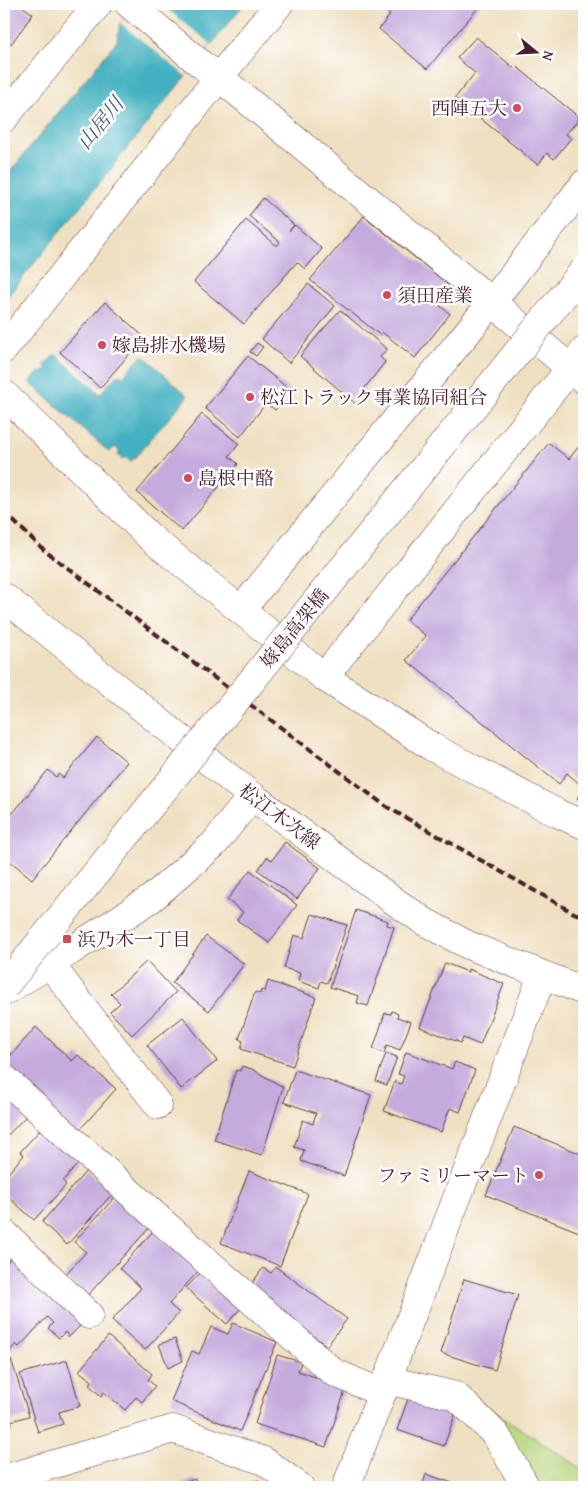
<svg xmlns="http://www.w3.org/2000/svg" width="588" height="1491" viewBox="0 0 588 1491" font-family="'Gentium Book Plus','Noto Serif JP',serif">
	<rect width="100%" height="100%" fill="#fff"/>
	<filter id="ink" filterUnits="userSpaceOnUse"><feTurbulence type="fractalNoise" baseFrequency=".02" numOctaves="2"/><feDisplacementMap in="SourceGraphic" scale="10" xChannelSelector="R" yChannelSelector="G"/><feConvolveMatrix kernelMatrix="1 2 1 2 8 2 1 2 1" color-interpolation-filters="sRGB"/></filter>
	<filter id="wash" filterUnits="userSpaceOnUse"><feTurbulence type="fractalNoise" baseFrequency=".0096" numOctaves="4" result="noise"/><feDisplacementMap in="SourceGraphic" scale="20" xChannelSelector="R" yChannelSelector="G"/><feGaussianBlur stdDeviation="1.12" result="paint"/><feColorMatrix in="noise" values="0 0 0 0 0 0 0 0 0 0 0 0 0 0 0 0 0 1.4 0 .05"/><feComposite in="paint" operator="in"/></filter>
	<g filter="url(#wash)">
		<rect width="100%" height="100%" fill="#efe0c1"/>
		<!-- green -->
		<path fill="#b5d47c" stroke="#807a54" d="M 480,1402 L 584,1470 L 584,1487 L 530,1487 Z"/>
		<!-- water -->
		<g fill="#43b0c0" stroke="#466876">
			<path d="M 143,4 L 244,4 L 4,301 L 4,179 L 117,41 L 120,23 Z"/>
			<path d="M 55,354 L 100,394 L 118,374 L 122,377 L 143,355 L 188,396 L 131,462 L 125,457 L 122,459 L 118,455 L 120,451 L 115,447 L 109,452 L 29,382 L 40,371 L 43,373 L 47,368 L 44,365 Z"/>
		</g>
		<!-- pier -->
		<path fill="#efe0c1" d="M 143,4 L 161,4 L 211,44 L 186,76 L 120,23 Z"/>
		<g id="blocks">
			<!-- building -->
			<g fill="#c4abdd">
				<path d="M 4,4 L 19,4 L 33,14 L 11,44 L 4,39 Z"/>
				<path d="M 384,4 L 481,4 L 427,69 L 379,29 L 390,15 L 381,8 Z"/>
				<path d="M 476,37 L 514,68 L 516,66 L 580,118 L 566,134 L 571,138 L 554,159 L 547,153 L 538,165 L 455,98 L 475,73 L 457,58 Z"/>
				<path d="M 263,198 L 294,225 L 289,231 L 295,225 L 322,249 L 305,269 L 297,262 L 244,324 L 194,282 L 246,220 L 277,246 L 280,242 L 249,216 Z"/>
				<path d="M 364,216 L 451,287 L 438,304 L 450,314 L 415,358 L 382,332 L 380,335 L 310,280 Z"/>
				<path d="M 308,284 L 335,306 L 289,363 L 262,339 Z"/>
				<path d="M 105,302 L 144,337 L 100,388 L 60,352 Z"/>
				<path d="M 340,310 L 387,349 L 380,357 L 385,362 L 364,389 L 367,392 L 356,404 L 300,356 Z"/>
				<path d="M 257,343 L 263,347 L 256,356 L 250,352 Z"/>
				<path d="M 248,356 L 290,390 L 275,410 L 266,403 L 240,437 L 205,408 Z"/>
				<path d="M 202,414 L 239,444 L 229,456 L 238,464 L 182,531 L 137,492 Z"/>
				<path d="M 584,440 L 584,781 L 581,785 L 567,773 L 559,784 L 406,660 L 426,636 L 406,620 L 549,443 L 569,459 Z"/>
				<path d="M 97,737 L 127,762 L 32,879 L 4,856 L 4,824 L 48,770 L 56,777 L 59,774 L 63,778 Z"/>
				<path d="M 584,790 L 584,801 L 577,798 Z"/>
				<path d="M 285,842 L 320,868 L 297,899 L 258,870 L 267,857 L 272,860 Z"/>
				<path d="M 250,870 L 297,905 L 269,943 L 237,920 L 243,912 L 227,900 Z"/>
				<path d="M 356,910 L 388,921 L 387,925 L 394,927 L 368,1006 L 357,1003 L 359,996 L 330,987 Z"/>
				<path d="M 312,914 L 347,925 L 327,983 L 321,981 L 319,988 L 298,981 L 300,973 L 284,968 L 294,935 L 304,938 Z"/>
				<path d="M 206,936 L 244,964 L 209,1011 L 172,983 Z"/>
				<path d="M 147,961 L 176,992 L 132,1035 L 110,1012 L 120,1003 L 111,994 Z"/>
				<path d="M 445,963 L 468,972 L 468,969 L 504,984 L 480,1045 L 463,1038 L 461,1043 L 420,1027 Z"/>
				<path d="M 268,981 L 316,997 L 293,1066 L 241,1049 L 243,1041 L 239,1039 L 255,992 L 260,994 L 261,990 L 265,991 Z"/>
				<path d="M 392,1011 L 398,1014 L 397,1017 L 411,1022 L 400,1050 L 387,1045 L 384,1053 L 373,1049 L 385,1013 L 391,1014 Z"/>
				<path d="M 183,1017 L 217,1061 L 181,1089 L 147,1045 Z"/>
				<path d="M 36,1027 L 72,1061 L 78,1055 L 116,1089 L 75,1135 L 4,1069 L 4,1063 Z"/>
				<path d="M 406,1052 L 452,1069 L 455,1062 L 475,1070 L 460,1112 L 450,1108 L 441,1132 L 384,1111 L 395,1081 L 401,1084 L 404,1076 L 398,1074 Z"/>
				<path d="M 386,1053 L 397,1057 L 387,1085 L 376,1081 Z"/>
				<path d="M 242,1066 L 252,1069 L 283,1087 L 262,1155 L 214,1140 L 236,1070 L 240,1071 Z"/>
				<path d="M 295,1070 L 371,1095 L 344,1176 L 301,1161 L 304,1150 L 294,1147 L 303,1120 L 313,1124 L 316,1113 L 284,1102 Z"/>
				<path d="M 4,1091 L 27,1115 L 4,1139 Z"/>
				<path d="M 514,1127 L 584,1155 L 584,1234 L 486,1195 Z"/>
				<path d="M 41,1129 L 79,1163 L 63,1181 L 66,1185 L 34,1220 L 4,1193 L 4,1178 L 24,1155 L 20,1152 Z"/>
				<path d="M 87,1170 L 113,1193 L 67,1245 L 42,1222 Z"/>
				<path d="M 249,1171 L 308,1194 L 280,1266 L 221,1243 Z"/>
				<path d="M 116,1196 L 150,1227 L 87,1296 L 64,1276 L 86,1252 L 74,1242 Z"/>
				<path d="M 153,1231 L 169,1247 L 174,1242 L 202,1267 L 169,1304 L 179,1313 L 145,1350 L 112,1320 L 141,1288 L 120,1268 Z"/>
				<path d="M 12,1257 L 85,1321 L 69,1337 L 65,1332 L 59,1338 L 48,1328 L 53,1323 L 47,1317 L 19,1347 L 16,1344 L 4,1357 L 4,1266 Z"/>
				<path d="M 207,1266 L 246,1302 L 227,1324 L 186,1288 Z"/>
				<path d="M 276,1267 L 347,1319 L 327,1346 L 248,1289 L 263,1268 L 271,1273 Z"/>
				<path d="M 464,1279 L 518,1295 L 495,1370 L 441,1353 Z"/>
				<path d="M 233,1323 L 277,1342 L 240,1431 L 171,1401 L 192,1351 L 199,1354 L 211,1327 L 228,1334 Z"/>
				<path d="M 108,1336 L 152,1374 L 148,1380 L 155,1386 L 142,1402 L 136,1397 L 125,1410 L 104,1392 L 101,1396 L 89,1385 L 92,1381 L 79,1371 Z"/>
				<path d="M 175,1339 L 183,1361 L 168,1368 L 159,1344 Z"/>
				<path d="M 277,1355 L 301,1362 L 298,1371 L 346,1388 L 326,1447 L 255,1424 Z"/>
				<path d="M 11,1359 L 29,1416 L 11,1421 L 12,1425 L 4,1427 L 4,1361 Z"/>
				<path d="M 67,1360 L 80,1406 L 59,1412 L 63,1424 L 38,1432 L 20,1374 Z"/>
				<path d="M 410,1393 L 457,1409 L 444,1446 L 397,1430 Z"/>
				<path d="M 426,1474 L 464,1487 L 422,1487 Z"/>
				<path d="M 195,1479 L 197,1487 L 169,1487 Z"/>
				<path d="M 258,1480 L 261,1487 L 236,1487 Z"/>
			</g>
		</g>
	</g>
	<g filter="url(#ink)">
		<use href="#blocks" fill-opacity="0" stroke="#633c42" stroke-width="1"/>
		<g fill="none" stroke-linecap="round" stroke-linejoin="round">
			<!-- minor casing -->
			<g stroke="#633c42" stroke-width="29">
				<g id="minor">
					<path d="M 129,4 L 202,65 L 219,77 L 492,302 L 584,380"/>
					<path d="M 4,118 L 98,4"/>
					<path d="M 4,349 L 219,77 L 279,4"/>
					<path d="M 4,394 L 152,539 L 324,677 L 432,747 L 557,813 L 584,825"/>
					<path d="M 241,610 L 492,302 L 584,184"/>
					<path d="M 324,677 L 584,351"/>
					<path d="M 50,964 L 158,1105"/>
					<path d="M 4,992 L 72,950 L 152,898 L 214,844 L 252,796"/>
					<path d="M 4,1078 L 160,1220 L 333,1372 L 382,1393"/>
					<path d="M 4,1233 L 89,1315"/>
					<path d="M 387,1380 L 456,1396 L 496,1435 L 526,1487"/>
					<path d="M 4,1479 L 173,1429 L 264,1461 L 300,1487"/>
					<path d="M 346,1487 L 542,976"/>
				</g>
			</g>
			<!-- major casing -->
			<g stroke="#633c42" stroke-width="29">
				<path id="major" d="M 4,597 L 252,796 L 387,896 L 425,922 L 468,945 L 584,991"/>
			</g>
			<!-- minor -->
			<use href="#minor" stroke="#fff" stroke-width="28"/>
			<!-- major -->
			<use href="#major" stroke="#fff" stroke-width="28"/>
			<!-- rail -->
			<path stroke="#4a1f2b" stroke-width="4" stroke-dasharray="8 4" stroke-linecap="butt" d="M 4,512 L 45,551 L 387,807 L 574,913 L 584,917"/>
			<!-- minor-bridge casing -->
			<g stroke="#633c42" stroke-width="29" stroke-linecap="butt">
				<path id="minor-bridge" d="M 4,987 L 584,270"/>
			</g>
			<!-- minor-bridge -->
			<use href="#minor-bridge" stroke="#fff" stroke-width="28"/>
		</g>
	</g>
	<!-- markers -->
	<g fill="#d1495b" stroke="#fff" stroke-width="2">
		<circle cx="517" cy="108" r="5"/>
		<circle cx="387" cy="295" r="5"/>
		<circle cx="102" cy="345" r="5"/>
		<circle cx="250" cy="397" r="5"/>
		<circle cx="188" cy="478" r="5"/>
		<rect x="62" y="934" width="10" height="10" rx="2.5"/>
		<circle cx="539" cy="1175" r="5"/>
	</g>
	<g text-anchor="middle" stroke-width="5" stroke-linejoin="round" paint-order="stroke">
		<!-- poi labels -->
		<g font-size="19" fill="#4a1f2b" stroke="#fff" text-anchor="start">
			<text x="507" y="115" text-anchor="end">西陣五大</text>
			<text x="397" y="302">須田産業</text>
			<text x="112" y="352">嫁島排水機場</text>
			<text x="260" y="404">松江トラック事業協同組合</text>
			<text x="198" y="485">島根中酪</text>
			<text x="77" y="946">浜乃木一丁目</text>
			<text x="529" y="1182" text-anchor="end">ファミリーマート</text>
		</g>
		<!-- street labels -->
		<g font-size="19" fill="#4a1f2b" stroke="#fff">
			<text transform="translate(294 628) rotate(-51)" y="7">嫁島高架橋</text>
			<text transform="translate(280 816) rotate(37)" y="7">松江木次線</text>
		</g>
		<!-- water labels -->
		<g font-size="20" font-style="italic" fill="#47606e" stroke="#fff">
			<text transform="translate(100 123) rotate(-51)" y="7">山居川</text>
		</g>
	</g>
	<!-- margin -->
	<rect width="588" height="1491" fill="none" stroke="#fff" stroke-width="20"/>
	<!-- north arrow -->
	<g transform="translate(536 52) rotate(108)" stroke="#ffffff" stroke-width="4" paint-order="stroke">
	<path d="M0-4L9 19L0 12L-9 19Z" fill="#4a1f2b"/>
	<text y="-8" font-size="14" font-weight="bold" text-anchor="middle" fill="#4a1f2b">N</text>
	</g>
</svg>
